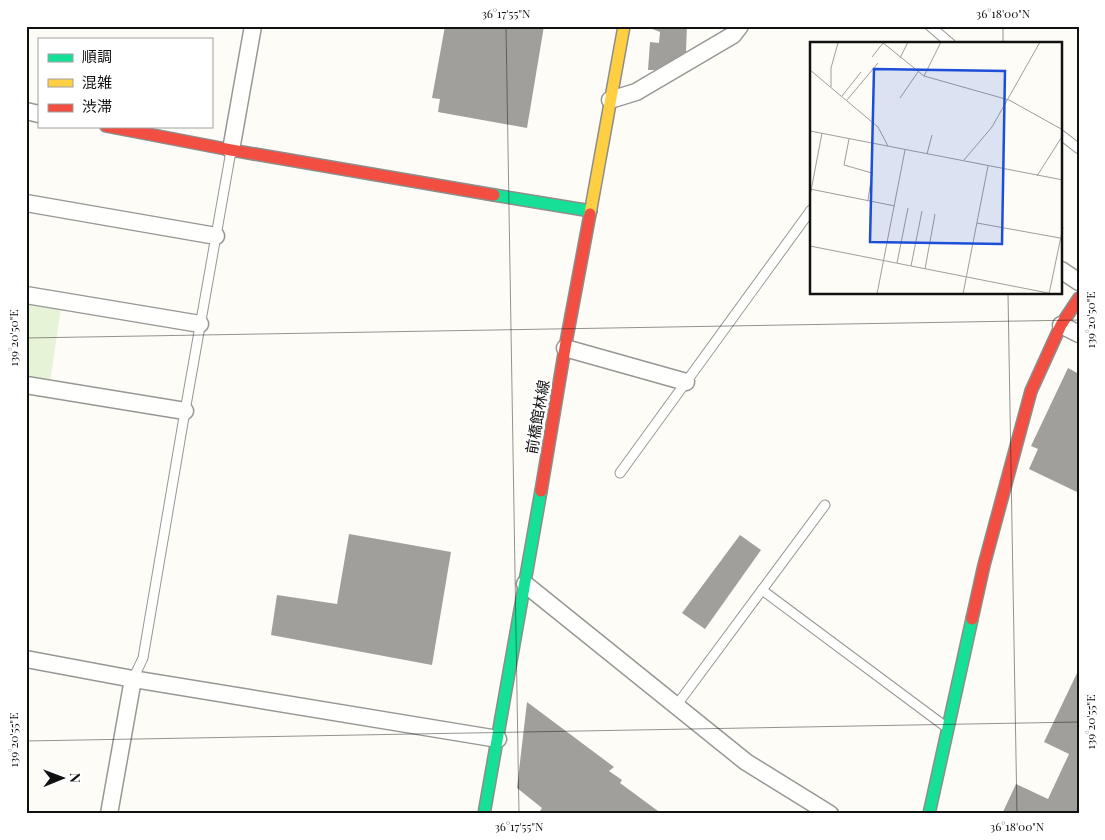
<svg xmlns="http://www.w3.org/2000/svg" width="1105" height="840" viewBox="0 0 1105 840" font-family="'Playfair Display','Noto Sans JP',serif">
	<rect width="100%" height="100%" fill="#fdfcf7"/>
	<!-- green -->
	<path fill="#e7f3d7" d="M 31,295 L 62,301 L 49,389 L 26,385 L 26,325 Z"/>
	<!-- building -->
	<g fill="#a19f9c">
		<path d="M 445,26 L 544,26 L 527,128 L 438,112 L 440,99 L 432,98 Z"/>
		<path d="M 645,26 L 687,26 L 686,52 L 655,70 L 648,70 L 650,42 L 659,43 L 660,32 Z"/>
		<path d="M 1068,368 L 1079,374 L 1079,493 L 1029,469 L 1038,449 L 1031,446 Z"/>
		<path d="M 349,534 L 451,552 L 432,665 L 271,635 L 277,595 L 337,604 Z"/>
		<path d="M 740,535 L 761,550 L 705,629 L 682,613 Z"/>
		<path d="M 1079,669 L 1079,814 L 1002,814 L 1016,784 L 1048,799 L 1069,754 L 1044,742 Z"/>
		<path d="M 527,702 L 614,767 L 609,771 L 622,780 L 620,783 L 662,814 L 538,814 L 542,808 L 517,788 Z"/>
	</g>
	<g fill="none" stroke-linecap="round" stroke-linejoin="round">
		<!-- lane casing -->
		<g stroke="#979795" stroke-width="11">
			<g id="lane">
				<path d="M 930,26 L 951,44"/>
				<path d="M 1061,135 L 1079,149"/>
				<path d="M 620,473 L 811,210"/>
				<path d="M 762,590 L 946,727"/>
				<path d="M 133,679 L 143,658 L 185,411 L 231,151"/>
				<path d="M 676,706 L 825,505"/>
			</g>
		</g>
		<!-- street casing -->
		<g stroke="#979795" stroke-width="19">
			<g id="street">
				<path d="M 610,100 L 636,92 L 733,35 L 740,26"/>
				<path d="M 26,111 L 39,114"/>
				<path d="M 231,150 L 253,26"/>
				<path d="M 26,203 L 216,236"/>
				<path d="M 1061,270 L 1079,282"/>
				<path d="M 26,295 L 200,324"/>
				<path d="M 1061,325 L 1079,334"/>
				<path d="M 565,348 L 686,382"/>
				<path d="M 26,385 L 185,411"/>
				<path d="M 525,584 L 746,762 L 830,814"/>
				<path d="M 26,659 L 133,679 L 498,739"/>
				<path d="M 109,814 L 133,679"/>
			</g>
		</g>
		<!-- fast casing -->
		<g stroke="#8e8d8b" stroke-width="14">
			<g id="fast">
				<path d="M 494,195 L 591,211"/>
				<path d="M 484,814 L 541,491"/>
				<path d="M 929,814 L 972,619"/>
			</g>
		</g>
		<!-- slow casing -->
		<g stroke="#8e8d8b" stroke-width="14">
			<path id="slow" d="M 590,214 L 624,26"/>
		</g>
		<!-- jam casing -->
		<g stroke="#8e8d8b" stroke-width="14">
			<g id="jam">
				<path d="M 106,126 L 231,150 L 494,195"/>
				<path d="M 541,491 L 565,348 L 590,214"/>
				<path d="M 972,619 L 984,565 L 1031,391 L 1061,325 L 1079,298"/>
			</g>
		</g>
		<!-- lane -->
		<use href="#lane" stroke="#fffffe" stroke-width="9"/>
		<!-- street -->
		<use href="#street" stroke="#fffffe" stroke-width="16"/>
		<!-- fast -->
		<use href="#fast" stroke="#16e098" stroke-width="11"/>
		<!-- slow -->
		<use href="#slow" stroke="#ffcf43" stroke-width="11"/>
		<!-- jam -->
		<use href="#jam" stroke="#f24e42" stroke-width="11"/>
	</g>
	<!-- ticks -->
	<path fill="none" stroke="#111" stroke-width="1" stroke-opacity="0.45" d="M 506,26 L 519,814M 1003,26 L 1003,44M 1008,294 L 1017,814M 26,338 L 1079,320M 26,741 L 1079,722"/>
	<g text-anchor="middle" stroke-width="5" stroke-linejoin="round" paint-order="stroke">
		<!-- street labels -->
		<g font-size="15" fill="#111" stroke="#fff">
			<text transform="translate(538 417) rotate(-80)" y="5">前橋館林線</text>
		</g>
	</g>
	<!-- overview -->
	<g transform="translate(810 42)">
		<rect width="252" height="252" fill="#fdfcf7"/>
		<path fill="none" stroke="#9f9e9b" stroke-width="1" d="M 72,0 L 114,34 L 199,58 L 253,88M 62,15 L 73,1M 90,16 L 98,0M 0,28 L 68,85 L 78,104M 114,34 L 131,0M 21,45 L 21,26 L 28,1M 32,54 L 51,30M 90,56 L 108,30M 37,58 L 68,21M 0,89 L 253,138M 39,97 L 34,123 L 62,131 L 58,158M 117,112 L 122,93M 154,118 L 182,85 L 230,0M 227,134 L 253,93M 0,147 L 85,164M 0,154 L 12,91M 167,181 L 250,196M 0,204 L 243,252M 87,221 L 98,166M 101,224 L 112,169M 115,227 L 125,172M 67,252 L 95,108M 153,252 L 178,124M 239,252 L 253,185"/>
		<path fill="#1d4ed8" fill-opacity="0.15" stroke="#1d4ed8" stroke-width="2.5" d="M 64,27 L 195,29 L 192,202 L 60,200 Z"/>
		<rect width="252" height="252" fill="none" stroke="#111" stroke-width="2.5"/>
	</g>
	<!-- border -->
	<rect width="1105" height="840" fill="none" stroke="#ffffff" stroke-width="55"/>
	<!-- legend -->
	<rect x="38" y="38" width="175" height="90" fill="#ffffff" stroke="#a0a0a0"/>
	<rect x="48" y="54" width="25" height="8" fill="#16e098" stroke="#a0a0a0"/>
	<text x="82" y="62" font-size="15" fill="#111111">順調</text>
	<rect x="48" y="79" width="25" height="8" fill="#ffcf43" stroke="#a0a0a0"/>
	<text x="82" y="88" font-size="15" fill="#111111">混雑</text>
	<rect x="48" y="104" width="25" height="8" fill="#f24e42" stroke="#a0a0a0"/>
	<text x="82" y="112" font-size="15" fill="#111111">渋滞</text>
	<!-- north arrow -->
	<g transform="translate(62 778) rotate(89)" stroke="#ffffff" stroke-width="4" paint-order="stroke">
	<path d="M0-4L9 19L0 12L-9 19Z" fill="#111111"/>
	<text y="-8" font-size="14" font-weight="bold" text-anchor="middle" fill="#111111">N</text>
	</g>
	<rect x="28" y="28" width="1050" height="784" fill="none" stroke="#111" stroke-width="2"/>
	<g font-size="12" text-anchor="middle" fill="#111">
		<text x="506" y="18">36°17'55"N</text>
		<text x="1003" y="18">36°18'00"N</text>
		<text transform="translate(1091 320) rotate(-90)" y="4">139°20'50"E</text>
		<text transform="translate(14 338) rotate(-90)" y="4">139°20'50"E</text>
		<text transform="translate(1091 722) rotate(-90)" y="4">139°20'55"E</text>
		<text transform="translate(14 740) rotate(-90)" y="4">139°20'55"E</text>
		<text x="519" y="831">36°17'55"N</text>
		<text x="1017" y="831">36°18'00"N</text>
	</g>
</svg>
